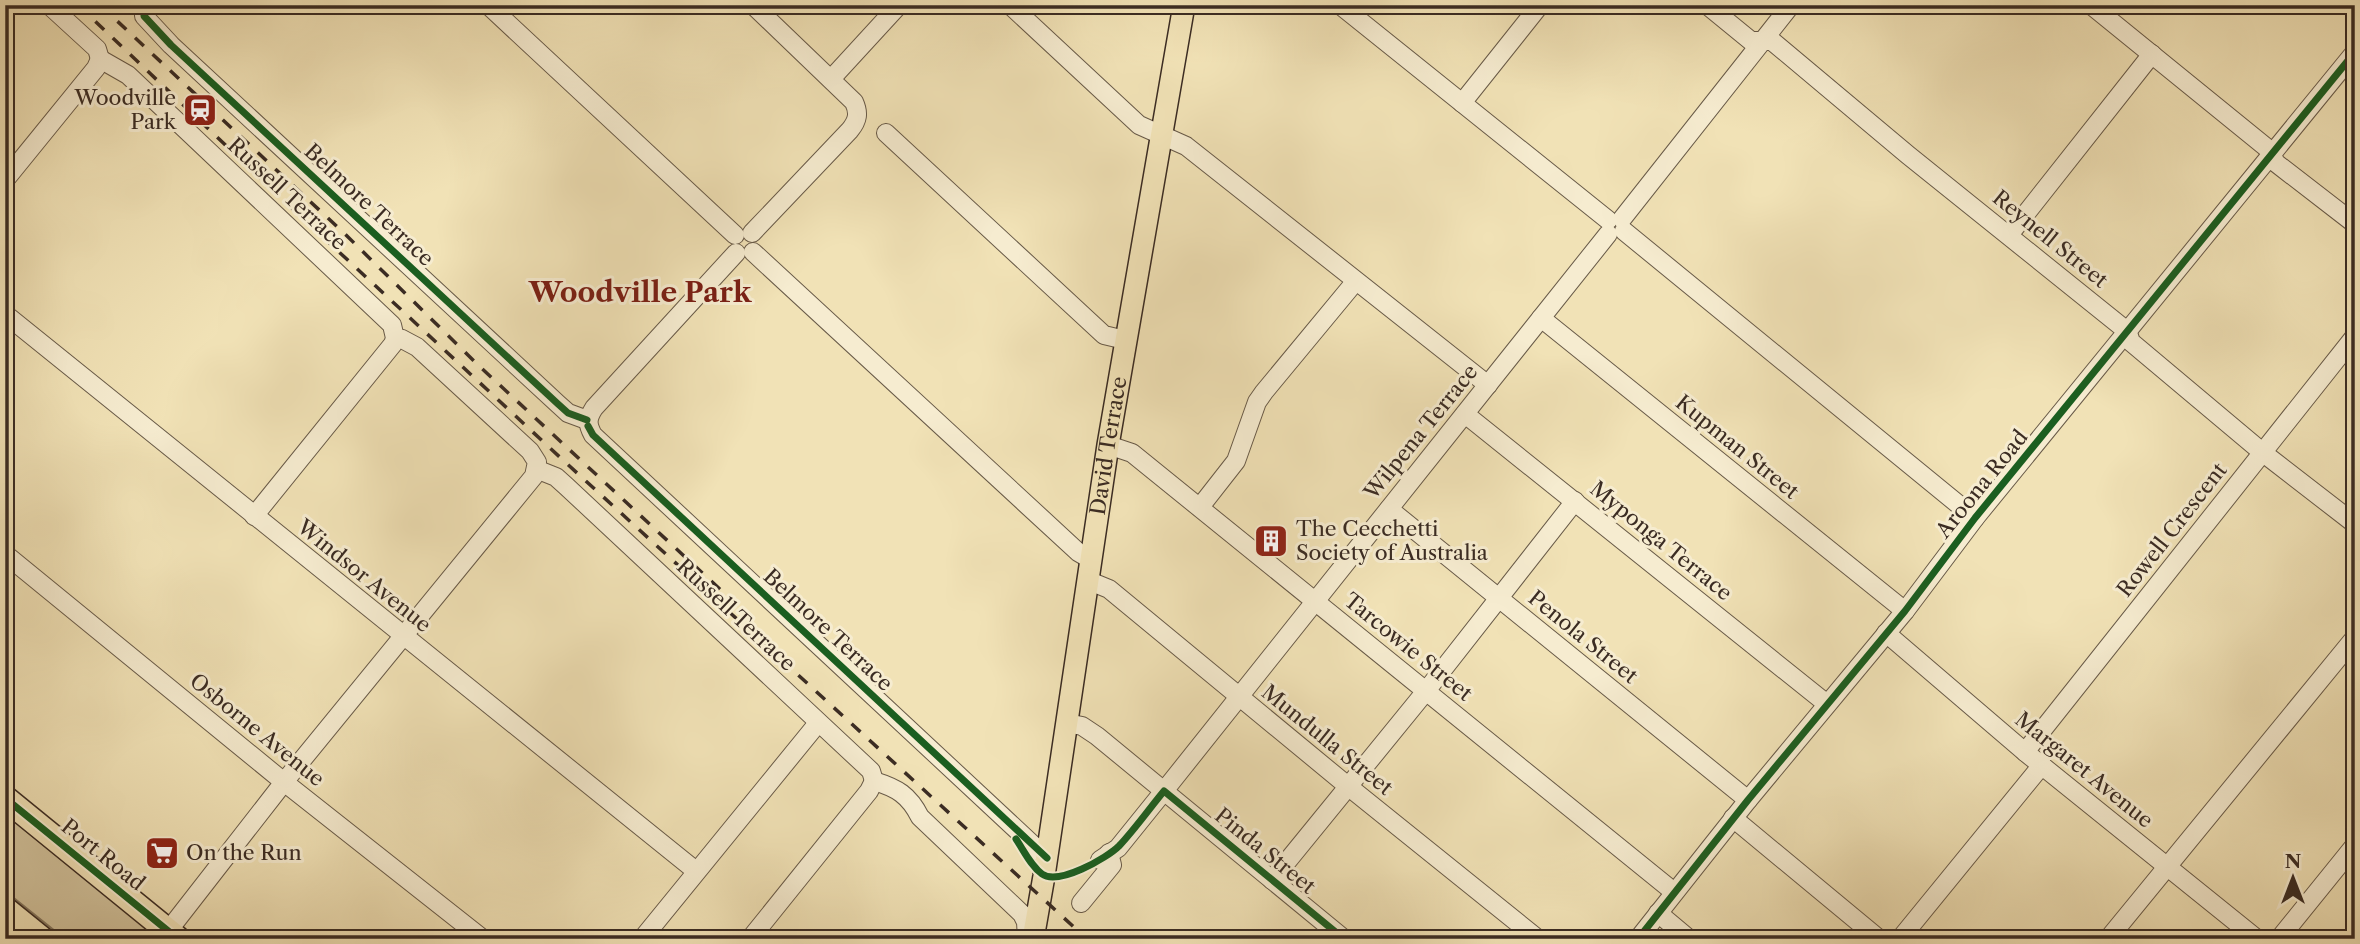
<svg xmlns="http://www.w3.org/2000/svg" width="2360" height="944" viewBox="0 0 2360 944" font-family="'Libre Caslon Text',serif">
	<rect width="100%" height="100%" fill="#f1e2b6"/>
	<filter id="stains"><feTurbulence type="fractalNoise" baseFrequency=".00286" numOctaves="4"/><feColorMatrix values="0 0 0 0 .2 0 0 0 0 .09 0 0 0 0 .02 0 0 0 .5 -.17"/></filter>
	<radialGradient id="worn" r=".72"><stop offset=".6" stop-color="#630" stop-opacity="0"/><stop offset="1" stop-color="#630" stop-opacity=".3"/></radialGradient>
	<!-- green -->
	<path fill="#d2c39d" stroke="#867860" stroke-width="2" d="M 5,814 L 160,939 L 65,939 L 5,891 Z"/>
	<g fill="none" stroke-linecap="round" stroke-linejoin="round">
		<!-- minor casing -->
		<g stroke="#685a48" stroke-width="20">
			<g id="minor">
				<path d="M 49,5 L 97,49 L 100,59"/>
				<path d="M 145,5 L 144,16 L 171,45 L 558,404 L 568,413 L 587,420"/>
				<path d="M 488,5 L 735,235"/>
				<path d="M 1010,5 L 1139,125 L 1186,146 L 1488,385"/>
				<path d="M 1340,5 L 1608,220"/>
				<path d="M 1707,5 L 1751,41 L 1772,41 L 1908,155 L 2122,327 L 2128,333 L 2131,342 L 2262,452 L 2355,524"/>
				<path d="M 2091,5 L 2267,148 L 2276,163 L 2355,224"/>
				<path d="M 100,59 L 128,75 L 392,325 L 395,338 L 393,344 L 254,516"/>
				<path d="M 831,79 L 899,5"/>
				<path d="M 1462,103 L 1540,5"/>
				<path d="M 886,133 L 1104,335 L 1125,340"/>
				<path d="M 5,180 L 96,68 L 100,59"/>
				<path d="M 1622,219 L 1791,5"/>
				<path d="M 1624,231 L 1975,518"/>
				<path d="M 752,233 L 850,130 C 858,120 859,113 854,102 L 753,5"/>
				<path d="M 2009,235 L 2152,54"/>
				<path d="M 753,252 L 1078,552 L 1090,559"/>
				<path d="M 736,253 L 594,408 C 587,419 587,424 593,435 L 1047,858"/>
				<path d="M 5,314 L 696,871"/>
				<path d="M 1541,318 L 1905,611"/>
				<path d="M 1465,414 L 1827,704"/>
				<path d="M 1108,445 L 1132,453 L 1674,892"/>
				<path d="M 536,469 L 556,477 L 566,486 L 871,771 L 874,781"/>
				<path d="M 1200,507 L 1236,461 L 1257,402 L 1264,392 L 1355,282"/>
				<path d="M 1389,509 L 1748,800"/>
				<path d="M 5,554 L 284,782 L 483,939"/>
				<path d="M 1087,580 L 1109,589 L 1349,787 L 1538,939"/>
				<path d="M 1886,633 L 2025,752 L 2257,939"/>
				<path d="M 1067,723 L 1082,726 L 1097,736 L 1344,939"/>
				<path d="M 2025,752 L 2355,336"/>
				<path d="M 874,781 C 897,788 909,795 920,817 L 1022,914 L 1026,922 L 1027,939"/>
				<path d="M 1733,818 L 1879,939"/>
				<path d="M 1100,860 L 1118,848 L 1164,791 L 1608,234"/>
				<path d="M 1272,880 L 1426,691 L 1575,501"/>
				<path d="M 1081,903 L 1112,865 L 1109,853"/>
				<path d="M 1658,913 L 1689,939"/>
				<path d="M 168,931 L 284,782 L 534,476 L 537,462 L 530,451 L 417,347 L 402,339 L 395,338"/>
				<path d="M 642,939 L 818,723"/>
				<path d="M 750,939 L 869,791 L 874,781"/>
				<path d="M 1638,939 L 1748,800 L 1905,611 L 1975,518 L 2355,52"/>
				<path d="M 1900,939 L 2042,765"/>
				<path d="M 2108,939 L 2352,641"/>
				<path d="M 2279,939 L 2355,845"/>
			</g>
		</g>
		<!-- major casing -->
		<g stroke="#3b2c23" stroke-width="24">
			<g id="major">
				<path d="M 2354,5 L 2355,6"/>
				<path id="s1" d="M 1033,939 L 1044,876 L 1108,445 L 1184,5"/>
			</g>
		</g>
		<!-- highway casing -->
		<g stroke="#3b2c23" stroke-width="27">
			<g id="highway">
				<path d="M 5,798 L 178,939"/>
				<path d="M 5,909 L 42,939"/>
			</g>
		</g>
		<!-- minor -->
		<use href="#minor" stroke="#f6ecd0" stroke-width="18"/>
		<!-- major -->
		<use href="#major" stroke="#f1e2b6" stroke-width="21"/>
		<!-- highway -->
		<use href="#highway" stroke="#f1e2b6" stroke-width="24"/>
		<!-- rail -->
		<g stroke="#3b2c23" stroke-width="3.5" stroke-dasharray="12 12" stroke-linecap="butt">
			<path d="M 78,5 L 296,212 L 564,461 L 1087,939"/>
			<path d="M 100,5 L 346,235 L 477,364 L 752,619"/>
		</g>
		<!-- cycleway casing -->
		<g stroke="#f6ecd0" stroke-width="11">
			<g id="cycleway">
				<path d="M 138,5 L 144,7 L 144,16 L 171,45 L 558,404 L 568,413 L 587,420"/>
				<path d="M 588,426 L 593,435 L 1047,858"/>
				<path d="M 5,798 L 178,939"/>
				<path d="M 1016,839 C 1024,851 1031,866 1042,874 C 1058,886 1107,858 1119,846 C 1135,829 1149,809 1164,791 L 1344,939"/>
				<path d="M 1638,939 L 1748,800 L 1905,611 L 1975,518 L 2355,52"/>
			</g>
		</g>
		<!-- cycleway -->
		<use href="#cycleway" stroke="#1b5e20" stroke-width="7"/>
	</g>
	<!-- icons -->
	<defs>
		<g id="station-square" transform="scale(1.75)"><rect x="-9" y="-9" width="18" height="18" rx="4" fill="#8f2418" stroke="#f6ecd0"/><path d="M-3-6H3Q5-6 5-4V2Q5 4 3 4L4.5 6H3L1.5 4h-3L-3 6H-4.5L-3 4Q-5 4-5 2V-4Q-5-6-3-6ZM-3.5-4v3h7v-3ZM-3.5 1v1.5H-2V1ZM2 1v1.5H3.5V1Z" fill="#fff"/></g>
		<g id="building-square" transform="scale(1.75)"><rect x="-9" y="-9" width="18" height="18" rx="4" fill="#8f2418" stroke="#f6ecd0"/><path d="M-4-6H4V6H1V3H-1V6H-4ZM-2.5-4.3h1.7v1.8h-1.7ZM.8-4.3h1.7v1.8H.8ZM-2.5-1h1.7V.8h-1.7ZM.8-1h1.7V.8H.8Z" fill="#fff"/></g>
		<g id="supermarket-square" transform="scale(1.75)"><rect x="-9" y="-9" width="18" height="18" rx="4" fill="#8f2418" stroke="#f6ecd0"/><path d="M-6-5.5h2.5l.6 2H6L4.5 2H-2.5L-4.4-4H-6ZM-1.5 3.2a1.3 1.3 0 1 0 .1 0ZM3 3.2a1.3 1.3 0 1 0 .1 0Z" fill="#fff"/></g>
	</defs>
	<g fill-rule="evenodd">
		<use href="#station-square" x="200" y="110"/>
		<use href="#building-square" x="1271" y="541"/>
		<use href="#supermarket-square" x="162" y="853"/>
	</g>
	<g text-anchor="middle" stroke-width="6" stroke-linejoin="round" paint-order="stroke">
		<!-- poi labels -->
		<g font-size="21" fill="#3b2c23" stroke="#f6ecd0" text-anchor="start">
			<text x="176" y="105" text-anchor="end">Woodville<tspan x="176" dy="24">Park</tspan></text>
			<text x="1296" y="536">The Cecchetti<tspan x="1296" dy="24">Society of Australia</tspan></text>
			<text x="186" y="860">On the Run</text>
		</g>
		<!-- street labels -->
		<g font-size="21" fill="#3b2c23" stroke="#f6ecd0">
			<text transform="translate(287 194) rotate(43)" y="7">Russell Terrace</text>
			<text transform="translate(369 205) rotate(43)" y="7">Belmore Terrace</text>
			<text transform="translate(2050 239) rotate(39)" y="7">Reynell Street</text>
			<text transform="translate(1421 432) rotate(-51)" y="7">Wilpena Terrace</text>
			<text dy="7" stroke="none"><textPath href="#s1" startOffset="499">David Terrace</textPath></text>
			<text transform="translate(1737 447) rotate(39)" y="7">Kupman Street</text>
			<text transform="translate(1982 484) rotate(-51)" y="7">Aroona Road</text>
			<text transform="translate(2172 530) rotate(-52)" y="7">Rowell Crescent</text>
			<text transform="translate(1661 541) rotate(39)" y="7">Myponga Terrace</text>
			<text transform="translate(364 576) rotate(39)" y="7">Windsor Avenue</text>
			<text transform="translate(736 615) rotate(43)" y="7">Russell Terrace</text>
			<text transform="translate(828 630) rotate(43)" y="7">Belmore Terrace</text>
			<text transform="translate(1583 637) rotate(39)" y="7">Penola Street</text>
			<text transform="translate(1408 647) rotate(39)" y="7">Tarcowie Street</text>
			<text transform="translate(257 730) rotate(39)" y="7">Osborne Avenue</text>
			<text transform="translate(1327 740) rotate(39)" y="7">Mundulla Street</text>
			<text transform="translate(2084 770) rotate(39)" y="7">Margaret Avenue</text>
			<text transform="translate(1265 851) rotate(39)" y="7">Pinda Street</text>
			<text transform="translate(103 855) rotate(39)" y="7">Port Road</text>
		</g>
		<!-- district labels -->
		<g font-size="28" font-weight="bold" fill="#7a1f14" stroke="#f6ecd0">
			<text x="640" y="302">Woodville Park</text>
		</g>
	</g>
	<!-- margin -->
	<rect width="2360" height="944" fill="none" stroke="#f1e2b6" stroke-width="28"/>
	<rect x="7" y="7" width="2346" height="930" fill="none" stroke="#3b2c23" stroke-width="3.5"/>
	<rect x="14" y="14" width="2332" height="916" fill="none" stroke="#3b2c23" stroke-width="2"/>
	<!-- north arrow -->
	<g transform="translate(2293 878)" stroke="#f6ecd0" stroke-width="5" paint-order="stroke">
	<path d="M0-5L12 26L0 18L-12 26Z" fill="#3b2c23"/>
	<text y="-10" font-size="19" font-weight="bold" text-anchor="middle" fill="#3b2c23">N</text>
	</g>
	<rect width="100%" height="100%" filter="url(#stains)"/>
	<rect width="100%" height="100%" fill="url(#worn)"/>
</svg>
